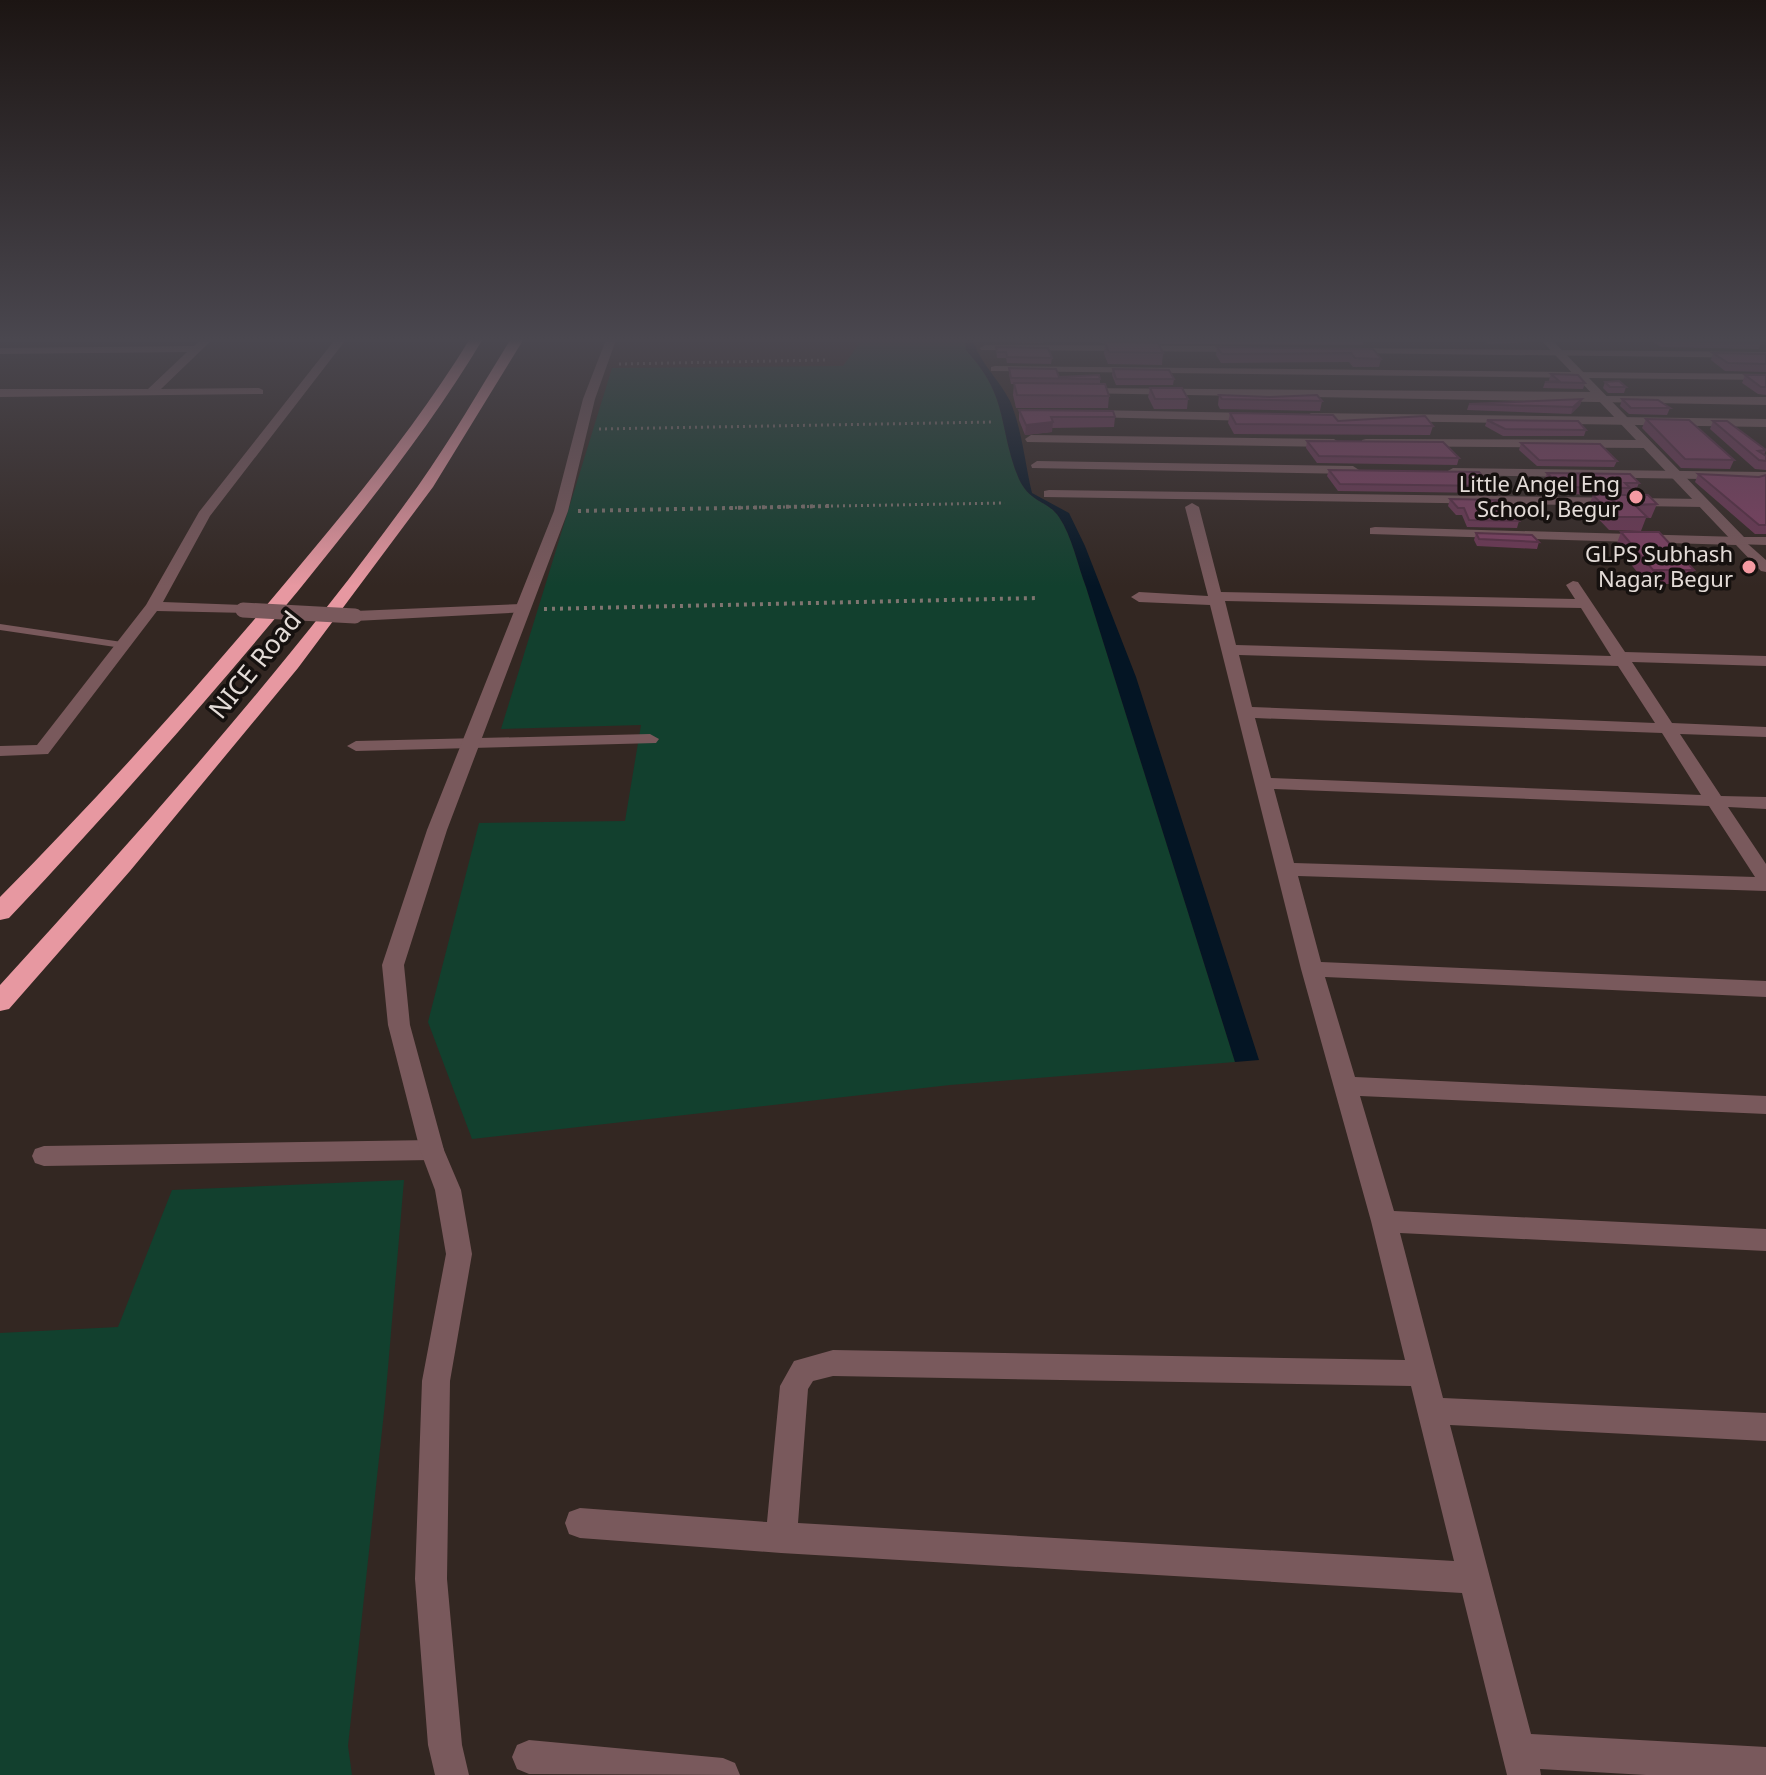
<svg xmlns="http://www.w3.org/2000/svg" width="1766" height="1775" viewBox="0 0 1766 1775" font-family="'Noto Sans',sans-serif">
	<rect width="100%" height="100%" fill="#332722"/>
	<!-- green -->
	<g fill="#12402e">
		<path d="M 864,337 L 965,337 L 966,350 C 1008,396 998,422 1017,474 C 1028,504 1047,499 1059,517 C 1072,536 1078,566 1086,587 L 1235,1062 L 950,1085 L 472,1139 L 428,1022 L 479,823 L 625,821 L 641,725 L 501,729 L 612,368 L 843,366 Z"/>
		<path d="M 404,1180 L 385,1403 L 348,1746 L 352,1775 L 0,1775 L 0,1333 L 118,1327 L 172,1190 Z"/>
	</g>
	<!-- water -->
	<path fill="#041524" d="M 965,337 L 972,337 C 978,361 999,379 1010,401 C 1022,429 1025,464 1032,493 L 1069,513 L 1085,546 L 1136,677 L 1259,1060 L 1235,1062 L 1086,587 C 1078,566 1072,536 1059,517 C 1047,499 1028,504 1017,474 C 998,422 1008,396 966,350 Z"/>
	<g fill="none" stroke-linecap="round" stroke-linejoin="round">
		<!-- path-far1 -->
		<g stroke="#7f7570" stroke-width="3" stroke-dasharray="2 4" stroke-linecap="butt">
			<path d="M 619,364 L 826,360"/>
			<path d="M 599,429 L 994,422"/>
			<path d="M 723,508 L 1005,503"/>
		</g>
		<!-- path -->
		<g stroke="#7f7570" stroke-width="4" stroke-dasharray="3 5" stroke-linecap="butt">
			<path d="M 578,511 L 830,506"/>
			<path d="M 544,609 L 1038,598"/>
		</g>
		<!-- service -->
		<path fill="#79595c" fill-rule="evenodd" d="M 0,624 L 122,642 L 126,645 L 122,648 L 0,630 Z"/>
		<!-- minor -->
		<g fill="#79595c" fill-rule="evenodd">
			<path d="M 203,337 L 215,337 L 161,389 L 259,388 L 263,390 L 263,394 L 0,397 L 0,389 L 148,389 L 187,352 L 0,354 L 0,348 L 194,346 Z"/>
			<path d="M 337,337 L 348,337 L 210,516 L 163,602 L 243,605 L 251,610 L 248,613 L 157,611 L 48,754 L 0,756 L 0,746 L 37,745 L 146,605 L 199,512 Z"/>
			<path d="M 1753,337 L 1766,337 L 1766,341 L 1754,339 Z"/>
			<path d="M 985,345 L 1242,346 L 1247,349 L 1242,352 L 981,350 L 980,348 Z"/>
			<path d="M 1350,348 L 1766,352 L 1766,358 L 1346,353 L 1346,349 Z"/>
			<path d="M 995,366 L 1766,374 L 1766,380 L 991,371 L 991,367 Z"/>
			<path d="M 1080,388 L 1600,392 L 1606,396 L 1766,397 L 1766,405 L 1076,393 L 1076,389 Z"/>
			<path d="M 1091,410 L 1255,413 L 1261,417 L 1255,421 L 1087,417 L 1087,411 Z"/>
			<path d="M 1311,413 L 1766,419 L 1766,427 L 1307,420 L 1305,417 Z"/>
			<path d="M 1031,435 L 1334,439 L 1340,443 L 1334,447 L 1027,442 L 1025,439 Z"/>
			<path d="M 1366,439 L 1646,440 L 1652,444 L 1646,448 L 1362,446 L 1362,440 Z"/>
			<path d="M 1037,461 L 1353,466 L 1359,470 L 1353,474 L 1032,468 L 1031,465 Z"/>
			<path d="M 1453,468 L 1766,472 L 1766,480 L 1448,475 L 1446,472 Z"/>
			<path d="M 1049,490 L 1703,499 L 1710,503 L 1703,507 L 1044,497 L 1044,491 Z"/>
			<path d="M 1192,503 L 1199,507 L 1221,592 L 1575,599 L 1566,585 L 1573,581 L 1578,582 L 1625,652 L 1766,656 L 1766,666 L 1632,662 L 1672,723 L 1766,727 L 1766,737 L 1680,734 L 1721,796 L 1766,797 L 1766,809 L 1728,807 L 1766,864 L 1766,891 L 1298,876 L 1321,962 L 1766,981 L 1766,997 L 1325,977 L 1355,1077 L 1766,1096 L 1766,1114 L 1360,1096 L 1394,1211 L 1766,1229 L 1766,1251 L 1400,1233 L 1443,1398 L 1766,1413 L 1766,1441 L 1450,1425 L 1531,1734 L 1766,1747 L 1766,1775 L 1646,1775 L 1540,1769 L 1541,1775 L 1507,1775 L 1462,1593 L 781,1553 L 580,1538 L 569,1534 L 565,1523 L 569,1512 L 580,1508 L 767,1522 L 780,1386 L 794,1361 L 833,1350 L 1405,1360 L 1371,1221 L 1301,969 L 1210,605 L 1139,602 L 1131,597 L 1139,592 L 1208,596 L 1185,507 ZM 1225,601 L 1581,608 L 1611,656 L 1236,645 ZM 1239,655 L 1618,666 L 1655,723 L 1252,707 ZM 1255,718 L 1662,733 L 1701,795 L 1271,778 ZM 1274,789 L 1709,806 L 1755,877 L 1294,863 ZM 833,1376 L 1411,1386 L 1454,1561 L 798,1523 L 808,1389 L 813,1381 Z"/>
			<path d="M 1375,527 L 1740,537 L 1766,560 L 1766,572 L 1761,571 L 1736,545 L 1370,534 L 1370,528 Z"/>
			<path d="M 522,604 L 530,609 L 527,612 L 355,621 L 347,616 L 355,611 Z"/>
			<path d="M 650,734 L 659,739 L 656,743 L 356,751 L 347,746 L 356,741 Z"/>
			<path d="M 432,1140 L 441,1143 L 444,1150 L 441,1157 L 432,1160 L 44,1166 L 35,1163 L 32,1156 L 35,1149 L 44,1146 Z"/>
			<path d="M 529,1740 L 723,1758 L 735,1763 L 740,1775 L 529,1774 L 517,1769 L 512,1757 L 517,1745 Z"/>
		</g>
		<!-- tertiary -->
		<g fill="#79595c" fill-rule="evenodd">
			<path d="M 607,337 L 617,337 L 595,399 L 568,511 L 447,830 L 404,965 L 410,1025 L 444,1150 L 461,1190 L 472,1254 L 450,1381 L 447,1579 L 462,1745 L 469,1775 L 435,1775 L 428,1745 L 415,1579 L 422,1381 L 446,1254 L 435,1190 L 420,1150 L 388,1025 L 382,965 L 427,830 L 554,511 L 583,399 Z"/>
			<path d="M 1538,337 L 1549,337 L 1744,537 L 1766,537 L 1766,545 L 1735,544 Z"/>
		</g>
		<!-- motorway -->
		<g fill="#e798a1" fill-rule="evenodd">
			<path d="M 471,337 L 484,337 C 430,428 364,509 298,591 C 205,703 109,812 9,918 L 0,920 L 0,897 C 98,798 191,695 281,588 C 349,507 416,427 471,337 Z"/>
			<path d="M 512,337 L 525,337 L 433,487 L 298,668 L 130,871 L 9,1009 L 0,1011 L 0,985 C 146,825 292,662 418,486 C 452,438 481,387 512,337 Z"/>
		</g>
		<!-- minor-bridge -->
		<path stroke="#79595c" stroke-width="15" d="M 243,610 L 355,616"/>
	</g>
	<!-- wall -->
	<g fill="#6d3855">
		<path d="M 991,337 L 1044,337 L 1043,343 L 992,342 Z"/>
		<path d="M 1097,337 L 1362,337 L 1364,339 L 1363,345 L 1158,344 L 1163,353 L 1162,365 L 1108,364 L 1104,354 L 1105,343 L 1100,343 Z"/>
		<path d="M 1480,337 L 1536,337 L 1535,342 L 1488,344 Z"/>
		<path d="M 1646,337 L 1752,337 L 1761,343 L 1759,349 L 1661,347 Z"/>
		<path d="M 996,347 L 1052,358 L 1051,364 L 1007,363 L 1006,358 L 997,358 Z"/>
		<path d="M 1217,347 L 1373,349 L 1381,359 L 1379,367 L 1353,367 L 1349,362 L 1221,363 L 1216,355 Z"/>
		<path d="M 1713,353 L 1766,354 L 1766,372 L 1725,371 L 1711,360 Z"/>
		<path d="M 1009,368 L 1059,377 L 1100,379 L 1100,384 L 1109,396 L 1108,408 L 1016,408 L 1013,395 L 1014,384 L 1011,384 L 1009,374 Z"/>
		<path d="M 1113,369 L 1174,379 L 1173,385 L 1116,385 L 1112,375 Z"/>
		<path d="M 1551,374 L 1585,383 L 1583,389 L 1543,388 L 1545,382 L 1550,382 L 1549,380 Z"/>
		<path d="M 1745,375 L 1766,375 L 1766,395 L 1758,394 L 1742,383 Z"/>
		<path d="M 1605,382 L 1626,387 L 1624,393 L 1608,393 L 1603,388 Z"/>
		<path d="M 1150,388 L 1188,399 L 1187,409 L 1154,409 L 1148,397 Z"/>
		<path d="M 1219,395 L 1322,401 L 1320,411 L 1220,409 L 1218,405 Z"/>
		<path d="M 1582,399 L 1580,405 L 1571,414 L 1467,410 L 1469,404 Z"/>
		<path d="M 1622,399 L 1670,408 L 1667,415 L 1629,414 L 1620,406 Z"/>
		<path d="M 1019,410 L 1115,417 L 1114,427 L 1052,428 L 1052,432 L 1025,435 L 1019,420 Z"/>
		<path d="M 1230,413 L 1338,421 L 1433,426 L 1430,435 L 1234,434 L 1228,423 Z"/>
		<path d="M 1646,419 L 1734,460 L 1730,469 L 1681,468 L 1642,428 Z"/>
		<path d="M 1487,420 L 1586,430 L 1584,436 L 1503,436 L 1485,426 Z"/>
		<path d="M 1713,421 L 1766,450 L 1764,455 L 1766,456 L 1766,470 L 1755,469 L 1710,429 Z"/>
		<path d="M 1307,441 L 1459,458 L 1457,465 L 1317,463 L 1306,448 Z"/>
		<path d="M 1521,443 L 1617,461 L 1614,467 L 1537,466 L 1519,450 Z"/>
		<path d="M 1329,470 L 1491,486 L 1489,493 L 1338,491 L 1327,476 Z"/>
		<path d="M 1547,473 L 1639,483 L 1636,490 L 1630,490 L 1628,495 L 1560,494 L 1544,480 Z"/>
		<path d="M 1698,474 L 1759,477 L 1766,475 L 1766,534 L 1755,534 L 1695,482 Z"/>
		<path d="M 1593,495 L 1657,504 L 1651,518 L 1646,518 L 1641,531 L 1609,530 L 1588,508 Z"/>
		<path d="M 1450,499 L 1519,521 L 1517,528 L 1467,527 L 1462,515 L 1456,515 L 1448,506 Z"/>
		<path d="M 1621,532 L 1694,570 L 1688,584 L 1647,584 L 1616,546 Z"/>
		<path d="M 1476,533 L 1539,542 L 1537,549 L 1477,546 L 1474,540 Z"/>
	</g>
	<!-- shaded-wall -->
	<g fill="#592e45">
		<path d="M 1582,399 L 1580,405 L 1571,414 L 1573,407 Z"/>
		<path d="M 1053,422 L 1052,432 L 1025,435 L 1026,425 Z"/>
	</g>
	<!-- building -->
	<g fill="#7f4163" stroke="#592e45" stroke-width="2">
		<path d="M 1115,337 L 1362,337 L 1364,339 Z"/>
		<path d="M 1657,337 L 1752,337 L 1761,343 L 1663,341 Z"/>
		<path d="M 1105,342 L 1158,343 L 1163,353 L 1109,352 Z"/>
		<path d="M 996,347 L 1048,348 L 1052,358 L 1007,357 L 1006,352 L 997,352 Z"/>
		<path d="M 1217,347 L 1373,349 L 1381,359 L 1355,358 L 1351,353 L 1222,354 Z"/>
		<path d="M 1713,353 L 1766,354 L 1766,364 L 1728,363 Z"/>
		<path d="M 1009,368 L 1056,369 L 1059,377 L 1099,375 L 1100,379 L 1011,378 Z"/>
		<path d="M 1113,369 L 1169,370 L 1174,379 L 1116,379 Z"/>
		<path d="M 1551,374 L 1578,375 L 1585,383 L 1545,382 L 1559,381 Z"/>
		<path d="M 1745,375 L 1766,375 L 1766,387 L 1761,387 Z"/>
		<path d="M 1619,381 L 1626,387 L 1610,387 L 1605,382 Z"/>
		<path d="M 1014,383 L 1105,384 L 1109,396 L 1017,395 Z"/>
		<path d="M 1150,388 L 1182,388 L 1188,399 L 1155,399 Z"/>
		<path d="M 1219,395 L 1270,397 L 1317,395 L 1322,401 L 1222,399 Z"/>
		<path d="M 1582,399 L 1573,407 L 1469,404 Z"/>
		<path d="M 1622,399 L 1658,400 L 1670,408 L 1631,408 Z"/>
		<path d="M 1019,410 L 1113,411 L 1115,417 L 1051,417 L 1053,422 L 1026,425 Z"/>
		<path d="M 1230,413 L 1333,415 L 1338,421 L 1425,416 L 1433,426 L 1236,424 Z"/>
		<path d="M 1646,419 L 1689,420 L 1734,460 L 1685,459 Z"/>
		<path d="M 1487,420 L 1578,421 L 1586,430 L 1505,429 Z"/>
		<path d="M 1713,421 L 1727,421 L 1766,450 L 1758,451 L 1766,456 L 1766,461 L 1759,460 Z"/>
		<path d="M 1307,441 L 1443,442 L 1459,458 L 1319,456 Z"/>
		<path d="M 1521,443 L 1600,444 L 1617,461 L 1539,460 Z"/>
		<path d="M 1329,470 L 1479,472 L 1491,486 L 1340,484 Z"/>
		<path d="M 1547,473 L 1630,474 L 1639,483 L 1625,483 L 1630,488 L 1562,487 Z"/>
		<path d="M 1698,474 L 1759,477 L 1766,475 L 1766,525 L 1759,525 Z"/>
		<path d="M 1593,495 L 1648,495 L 1657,504 L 1635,505 L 1647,517 L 1614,517 Z"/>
		<path d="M 1450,499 L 1499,500 L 1519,521 L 1469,520 L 1464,508 L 1458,508 Z"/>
		<path d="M 1621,532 L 1659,532 L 1694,570 L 1653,570 Z"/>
		<path d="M 1476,533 L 1532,535 L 1539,542 L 1479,539 Z"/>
	</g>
	<!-- sky -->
	<linearGradient id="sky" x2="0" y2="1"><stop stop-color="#1c1513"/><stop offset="0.58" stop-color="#4a474f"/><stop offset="1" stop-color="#4a474f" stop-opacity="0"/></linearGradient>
	<rect width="1766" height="586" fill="url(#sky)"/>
	<!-- markers -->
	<g fill="#f49aa2" stroke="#16110f" stroke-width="3">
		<circle cx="1636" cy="497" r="8"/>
		<circle cx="1749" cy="567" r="8"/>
	</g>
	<g text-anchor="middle" stroke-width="7" stroke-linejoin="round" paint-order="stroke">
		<!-- far-poi labels -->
		<g font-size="22" fill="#e4dcd8" stroke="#16110f" text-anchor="end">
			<text x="1620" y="492">Little Angel Eng<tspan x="1620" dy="25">School, Begur</tspan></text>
			<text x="1733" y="562">GLPS Subhash<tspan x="1733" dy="25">Nagar, Begur</tspan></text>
		</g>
		<!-- street labels -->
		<g font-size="26" fill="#e4dcd8" stroke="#16110f">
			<text transform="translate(255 665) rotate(-51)" y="9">NICE Road</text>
		</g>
	</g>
</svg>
